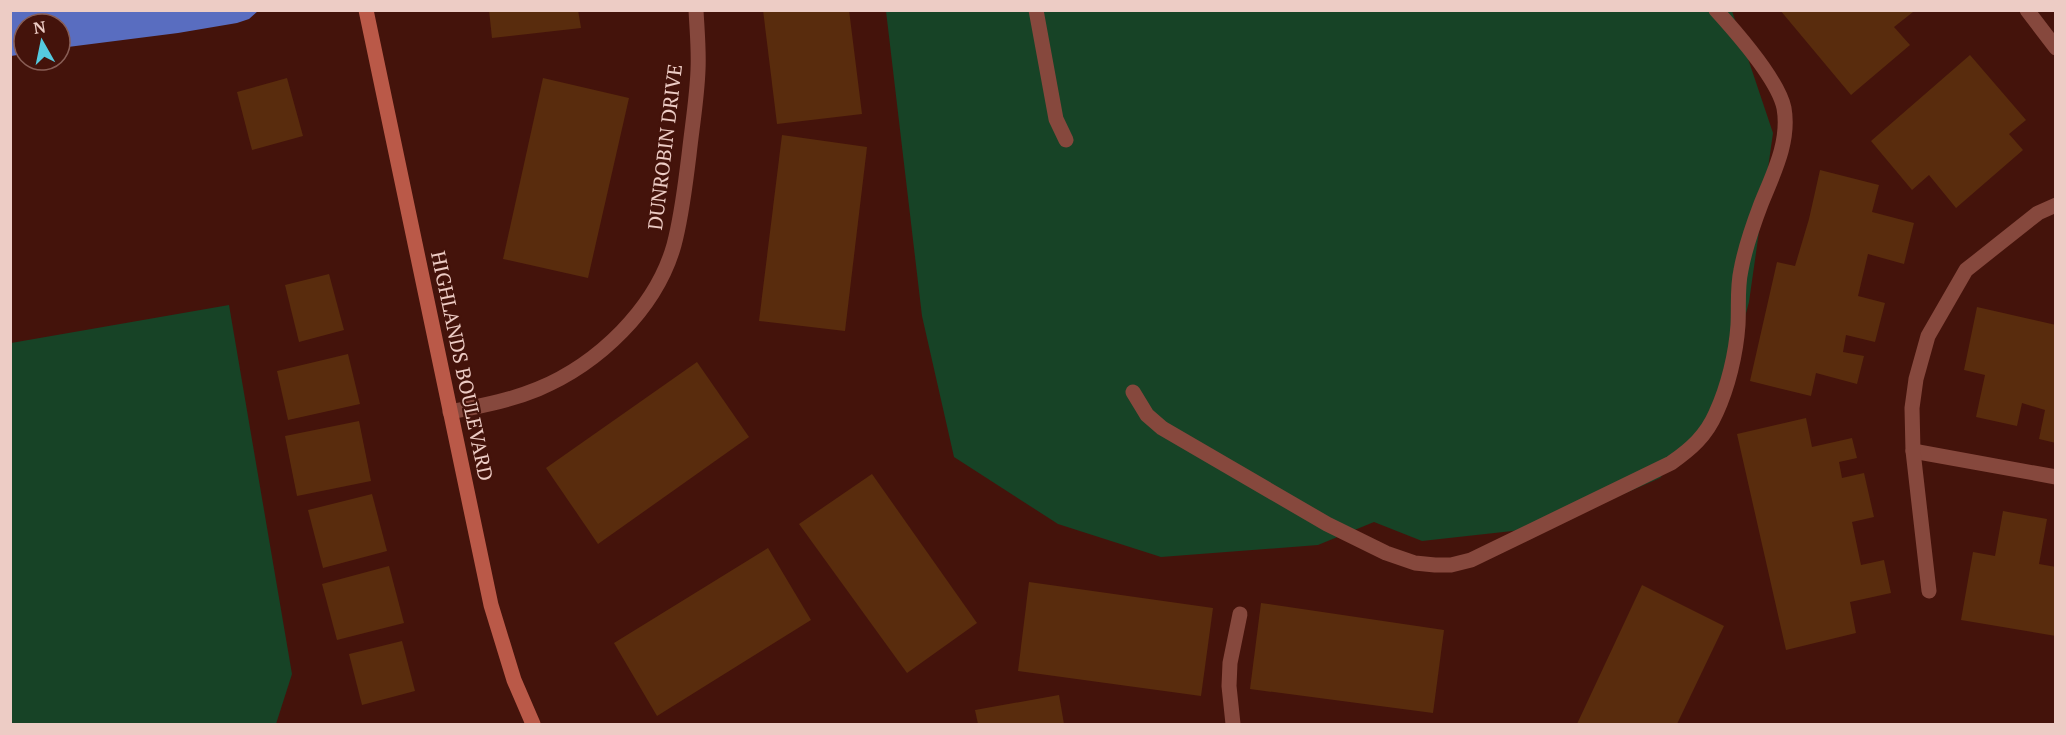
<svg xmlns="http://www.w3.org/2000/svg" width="2066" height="735" viewBox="0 0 2066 735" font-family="'PT Serif',serif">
	<rect width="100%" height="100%" fill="#44130b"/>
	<!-- green -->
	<g fill="#174326">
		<path d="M 886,11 L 1732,11 L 1773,133 L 1749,302 L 1722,402 L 1660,478 L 1548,527 L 1422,541 L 1374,522 L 1318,545 L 1161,557 L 1058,524 L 954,457 L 922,316 Z"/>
		<path d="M 229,305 L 292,674 L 276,724 L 11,724 L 11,343 Z"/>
	</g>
	<!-- water -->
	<path fill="#596dc0" d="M 11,10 L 258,10 L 258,11 L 249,19 L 237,23 L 178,33 L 60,48 L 60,24 L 24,24 L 24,54 L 11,56 Z"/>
	<!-- building -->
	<g fill="#592c0d">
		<path d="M 489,10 L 578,10 L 581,28 L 492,38 Z"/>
		<path d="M 763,10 L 849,10 L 862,114 L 777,124 Z"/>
		<path d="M 1780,10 L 1912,10 L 1913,12 L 1894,27 L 1910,45 L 1851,95 Z"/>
		<path d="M 1970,55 L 2026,120 L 2009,134 L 2023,150 L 1956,208 L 1929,175 L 1912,190 L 1871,141 Z"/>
		<path d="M 287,78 L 303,136 L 252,150 L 237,92 Z"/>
		<path d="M 543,78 L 629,98 L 588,278 L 503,259 Z"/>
		<path d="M 782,135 L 867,147 L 845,331 L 759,321 Z"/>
		<path d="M 1820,170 L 1879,185 L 1872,212 L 1914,223 L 1904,264 L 1868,254 L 1858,296 L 1885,303 L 1875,342 L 1846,335 L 1843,352 L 1864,356 L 1857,384 L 1816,373 L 1811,396 L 1750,381 L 1777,262 L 1795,266 L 1809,219 Z"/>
		<path d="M 329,274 L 344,330 L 299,342 L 285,285 Z"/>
		<path d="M 1977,307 L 2056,325 L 2056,443 L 2039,439 L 2045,410 L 2022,403 L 2017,426 L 1976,417 L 1985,375 L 1964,370 Z"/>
		<path d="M 348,354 L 360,404 L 288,420 L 277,371 Z"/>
		<path d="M 697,362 L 749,437 L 598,544 L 546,468 Z"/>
		<path d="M 1806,418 L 1812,447 L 1852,438 L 1857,458 L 1839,462 L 1842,478 L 1864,473 L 1874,517 L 1852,522 L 1861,565 L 1884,560 L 1891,593 L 1850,602 L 1856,633 L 1786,650 L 1737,434 Z"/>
		<path d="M 359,421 L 371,481 L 297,496 L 285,436 Z"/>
		<path d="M 872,474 L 977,623 L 907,673 L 799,524 Z"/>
		<path d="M 372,494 L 387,551 L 323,568 L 308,510 Z"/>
		<path d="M 2003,511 L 2047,519 L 2039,564 L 2056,567 L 2056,636 L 1961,620 L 1973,552 L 1995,556 Z"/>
		<path d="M 768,548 L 811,620 L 657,716 L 614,643 Z"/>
		<path d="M 389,566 L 404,623 L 337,640 L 322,584 Z"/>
		<path d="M 1029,582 L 1213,608 L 1201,696 L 1018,671 Z"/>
		<path d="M 1642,585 L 1724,626 L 1677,724 L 1577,724 Z"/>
		<path d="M 1261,603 L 1444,630 L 1433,713 L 1250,689 Z"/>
		<path d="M 402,641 L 415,691 L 362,705 L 349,654 Z"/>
		<path d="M 1059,695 L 1064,724 L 978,724 L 975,710 Z"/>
	</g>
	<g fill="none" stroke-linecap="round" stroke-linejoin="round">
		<!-- lane -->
		<g stroke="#86483d" stroke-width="15">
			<path d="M 1036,10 L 1056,119 L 1066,140"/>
			<path d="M 1133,392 L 1147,415 L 1162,428 L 1327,524 L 1386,553 L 1415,563 L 1435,565 L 1451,565 L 1471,560 L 1671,463 C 1691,449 1706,436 1716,413 C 1728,387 1736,354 1738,325 C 1739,307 1737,287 1741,270 C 1745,248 1753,225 1761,204 C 1773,174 1790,142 1784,108 C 1778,80 1736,32 1716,10"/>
			<path d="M 1233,724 L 1229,686 L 1230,663 L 1240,614"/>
		</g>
		<!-- street -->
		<g stroke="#86483d" stroke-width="15">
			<path d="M 2027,10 L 2056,48"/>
			<path d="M 450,412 C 480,406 509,401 538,389 C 598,364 656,309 674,245 C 682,215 685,186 689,155 C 692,127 697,98 698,70 C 699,50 697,30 696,10"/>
			<path d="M 1913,451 L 2056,477"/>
			<path d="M 1929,591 L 1913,451 L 1912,408 L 1916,379 L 1928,336 L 1966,270 L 2038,213 L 2056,205"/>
		</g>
		<!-- secondary -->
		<path stroke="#ba5948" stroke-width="15" d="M 366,10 L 491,605 L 514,680 L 533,724"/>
	</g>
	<g text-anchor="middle" stroke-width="4.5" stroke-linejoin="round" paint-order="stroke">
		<!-- street labels -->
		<g font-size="20" fill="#edccc5" stroke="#44130b">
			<text transform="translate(665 147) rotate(-83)" y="7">DUNROBIN DRIVE</text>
			<text transform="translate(462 366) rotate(78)" y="7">HIGHLANDS BOULEVARD</text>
		</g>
	</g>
	<!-- border -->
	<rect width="2066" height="735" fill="none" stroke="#edccc5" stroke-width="24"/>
	<!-- north arrow -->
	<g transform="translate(42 42) rotate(351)"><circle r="28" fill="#44130b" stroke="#885d55" stroke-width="1.5"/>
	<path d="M0-4.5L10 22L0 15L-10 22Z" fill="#55cadf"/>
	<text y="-9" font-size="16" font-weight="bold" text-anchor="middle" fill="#edccc5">N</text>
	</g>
</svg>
